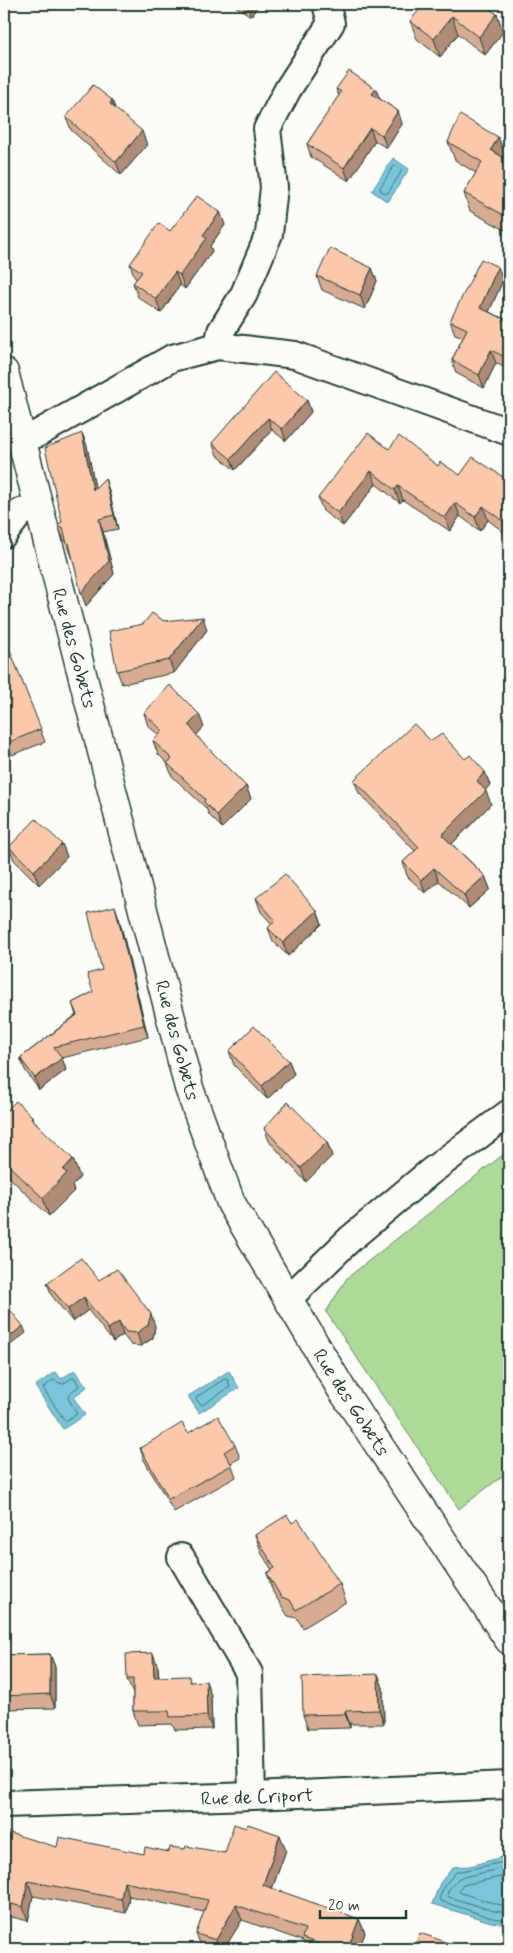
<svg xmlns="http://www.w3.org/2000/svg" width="513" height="1953" viewBox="0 0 513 1953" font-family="Mynerve,sans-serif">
	<rect width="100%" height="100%" fill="#fdfcf7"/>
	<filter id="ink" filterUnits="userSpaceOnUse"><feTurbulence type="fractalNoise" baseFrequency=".02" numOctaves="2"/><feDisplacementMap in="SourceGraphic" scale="10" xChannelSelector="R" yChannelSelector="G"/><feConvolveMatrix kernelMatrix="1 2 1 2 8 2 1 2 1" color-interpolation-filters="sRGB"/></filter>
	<g filter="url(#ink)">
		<!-- green -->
		<path fill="#aeda99" stroke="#668c66" d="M 509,1150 L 509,1471 L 459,1509 L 326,1312 L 347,1278 Z"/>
		<!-- water -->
		<g fill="#7ac5da" stroke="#568f98">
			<path d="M 393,158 L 409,169 L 388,202 L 372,191 Z"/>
			<path d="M 75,1370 L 87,1387 L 73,1397 L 85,1415 L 63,1429 L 35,1386 L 56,1372 L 61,1379 Z"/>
			<path d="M 229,1371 L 239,1388 L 199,1413 L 188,1396 Z"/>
			<path d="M 509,1855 L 509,1924 L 491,1922 L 432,1904 L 440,1883 L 453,1867 L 470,1866 Z"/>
		</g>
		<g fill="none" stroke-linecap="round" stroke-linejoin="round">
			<!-- shore -->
			<g stroke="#437376" stroke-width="1">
				<path d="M 396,166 L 401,169 L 401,172 L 388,193 L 385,193 L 380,190 L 380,188 L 393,167 Z"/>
				<path d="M 72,1378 L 75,1378 L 79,1386 L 70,1393 L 68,1398 L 77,1414 L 65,1421 L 43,1388 L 53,1380 L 62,1384 Z"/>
				<path d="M 225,1379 L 228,1380 L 230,1387 L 202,1405 L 200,1404 L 196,1399 L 197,1397 Z"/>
				<path d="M 509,1861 L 456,1872 L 444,1886 L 439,1899 L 441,1901 L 492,1918 L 509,1920"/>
				<path d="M 509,1867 L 459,1878 L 449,1889 L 447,1895 L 449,1897 L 494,1911 L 509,1913"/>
				<path d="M 509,1875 L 463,1885 L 459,1891 L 461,1893 L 496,1904 L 509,1906"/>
			</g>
			<!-- minor casing -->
			<g stroke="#1f3d34" stroke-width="30">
				<g id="minor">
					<path d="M 218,346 L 221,331 L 244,294 L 269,234 L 274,187 L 267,129 L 288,89 L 331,23 L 326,4"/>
					<path d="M 4,433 L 20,438 L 37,434 L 172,358 L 218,346 L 295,355 L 509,432"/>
					<path d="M 4,534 L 21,512 L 38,506"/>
					<path d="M 288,1299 L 350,1239 L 430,1172 L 509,1113"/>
					<path d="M 181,1557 L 249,1673 L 252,1796"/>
					<path d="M 4,1804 L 252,1796 L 509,1785"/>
				</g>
			</g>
			<!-- secondary casing -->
			<g stroke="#1f3d34" stroke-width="31">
				<path id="secondary" d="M 4,372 L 189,1088 L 231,1203 L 342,1390 L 509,1640"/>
			</g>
			<!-- minor -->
			<use href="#minor" stroke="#fdfcf7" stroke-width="26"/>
			<!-- secondary -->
			<use href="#secondary" stroke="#fdfcf7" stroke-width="28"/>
		</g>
		<!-- wall -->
		<g fill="#d8ac93" stroke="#1f3d34">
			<path d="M 232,4 L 259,4 L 251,16 Z"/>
			<path d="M 486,6 L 497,14 L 503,32 L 485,55 L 458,34 L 440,57 L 417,39 L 410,21 Z"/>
			<path d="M 336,89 L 380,99 L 398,111 L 402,124 L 387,148 L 375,141 L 349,181 L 311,157 L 307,144 L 339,96 Z"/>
			<path d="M 112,100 L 115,108 L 147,145 L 121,175 L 71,130 L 66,117 Z"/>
			<path d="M 498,137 L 505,155 L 503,158 L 509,161 L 509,232 L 470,211 L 464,193 L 476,173 L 455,160 L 448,142 Z"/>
			<path d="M 220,212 L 225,225 L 210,246 L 212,251 L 185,289 L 180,285 L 161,313 L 138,297 L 133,283 L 137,279 L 135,278 L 130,264 L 170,231 Z"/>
			<path d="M 498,267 L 503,280 L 489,312 L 509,321 L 509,370 L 496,363 L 484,388 L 456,373 L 452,360 L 463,337 L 455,334 L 450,321 Z"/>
			<path d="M 372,268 L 377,281 L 365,309 L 322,290 L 317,276 Z"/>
			<path d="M 307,400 L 311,412 L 286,441 L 272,430 L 235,470 L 217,455 L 212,443 Z"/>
			<path d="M 82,433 L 87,446 L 95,488 L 105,478 L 109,491 L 118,529 L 103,532 L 114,574 L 86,606 L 72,557 L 66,541 L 64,541 L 59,528 L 62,522 Z"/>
			<path d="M 389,449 L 438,466 L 460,475 L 509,481 L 509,536 L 488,520 L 480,531 L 460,516 L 450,531 L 403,500 L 400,503 L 376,484 L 343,526 L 323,511 L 318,498 Z"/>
			<path d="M 164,621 L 207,630 L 174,673 L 122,684 L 117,671 Z"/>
			<path d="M 4,635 L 45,742 L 12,755 L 4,736 Z"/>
			<path d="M 144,713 L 204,727 L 196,735 L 201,741 L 246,786 L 251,799 L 222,828 L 209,815 L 206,808 L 172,776 L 167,763 L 158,754 L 153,741 L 159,735 L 148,726 Z"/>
			<path d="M 431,741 L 465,759 L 485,772 L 490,785 L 485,790 L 491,804 L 452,844 L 485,876 L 490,889 L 469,908 L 439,881 L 425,893 L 407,876 L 403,862 L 415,851 L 359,793 L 354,780 Z"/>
			<path d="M 62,844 L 67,857 L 39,885 L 14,860 L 9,847 Z"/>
			<path d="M 256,898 L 317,911 L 322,924 L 288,956 L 273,941 L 268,928 L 272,924 L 261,912 Z"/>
			<path d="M 119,918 L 148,1037 L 62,1058 L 66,1070 L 39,1090 L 25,1070 L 20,1058 L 76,1015 L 72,1003 L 93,992 L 102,970 Z"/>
			<path d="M 229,1051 L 289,1061 L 294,1074 L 267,1099 L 234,1065 Z"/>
			<path d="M 4,1113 L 32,1116 L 34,1120 L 80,1177 L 72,1186 L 74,1191 L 49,1216 L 4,1172 Z"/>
			<path d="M 264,1128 L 327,1142 L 332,1156 L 306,1182 L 269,1141 Z"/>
			<path d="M 99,1280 L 155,1326 L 153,1338 L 141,1346 L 131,1345 L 123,1335 L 113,1342 L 88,1310 L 73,1322 L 52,1296 L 47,1283 Z"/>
			<path d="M 188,1433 L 235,1445 L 240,1458 L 231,1463 L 236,1477 L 174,1512 L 144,1460 L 140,1448 Z"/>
			<path d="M 292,1523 L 340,1584 L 346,1602 L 303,1628 L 297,1618 L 288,1616 L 273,1592 L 267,1573 L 272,1570 L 262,1554 L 255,1535 Z"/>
			<path d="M 50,1654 L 55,1667 L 55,1708 L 4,1709 L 4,1655 Z"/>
			<path d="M 158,1667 L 159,1677 L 191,1682 L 211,1695 L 212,1729 L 175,1730 L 172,1724 L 138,1725 L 133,1711 L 133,1692 L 132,1692 L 127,1679 Z"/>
			<path d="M 378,1674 L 383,1688 L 384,1724 L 350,1724 L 350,1728 L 308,1729 L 303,1715 Z"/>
			<path d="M 4,1840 L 57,1847 L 144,1854 L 185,1849 L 225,1853 L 286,1850 L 272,1889 L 359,1919 L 365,1933 L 359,1949 L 306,1949 L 303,1941 L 242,1920 L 224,1949 L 205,1949 L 202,1948 L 196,1934 L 204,1912 L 129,1896 L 126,1913 L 33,1896 L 28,1921 L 4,1915 Z"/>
		</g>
		<!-- shaded-wall -->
		<g fill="#b08c78" stroke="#1f3d34">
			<path d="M 246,4 L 259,4 L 251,16 Z"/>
			<path d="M 497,14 L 503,32 L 485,55 L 479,37 Z"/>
			<path d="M 452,16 L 458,34 L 440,57 L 434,39 Z"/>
			<path d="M 376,89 L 381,102 L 372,94 Z"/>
			<path d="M 112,100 L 117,114 L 110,104 Z"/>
			<path d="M 398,111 L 402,124 L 387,148 L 382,135 Z"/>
			<path d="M 370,128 L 375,141 L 349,181 L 344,168 Z"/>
			<path d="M 142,131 L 147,145 L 121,175 L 116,162 Z"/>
			<path d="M 498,137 L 505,155 L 497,168 L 491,150 Z"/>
			<path d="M 220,212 L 225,225 L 210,246 L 212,251 L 185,289 L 180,275 L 203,235 Z"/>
			<path d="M 498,267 L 503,280 L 485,321 L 480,308 Z"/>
			<path d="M 372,268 L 377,281 L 365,309 L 360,295 Z"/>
			<path d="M 175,272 L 180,285 L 161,313 L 156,299 Z"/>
			<path d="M 491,350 L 496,363 L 484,388 L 479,375 Z"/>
			<path d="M 307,400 L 311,412 L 286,441 L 282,429 Z"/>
			<path d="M 268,418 L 272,430 L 235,470 L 231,459 Z"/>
			<path d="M 82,433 L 87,446 L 98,503 L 93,490 Z"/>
			<path d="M 371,471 L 376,484 L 343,526 L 338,513 Z"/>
			<path d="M 105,478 L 109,491 L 118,529 L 114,515 Z"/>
			<path d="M 398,486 L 403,500 L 400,503 L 395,490 Z"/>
			<path d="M 455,503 L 460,516 L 450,531 L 445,518 Z"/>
			<path d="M 483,506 L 488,520 L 480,531 L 475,517 Z"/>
			<path d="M 99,519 L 103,532 L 114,574 L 86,606 L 81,593 Z"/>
			<path d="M 203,617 L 207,630 L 174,673 L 169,660 Z"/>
			<path d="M 199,714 L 204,727 L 194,738 L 189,725 Z"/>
			<path d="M 485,772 L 490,785 L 482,794 L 477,781 Z"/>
			<path d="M 246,786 L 251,799 L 222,828 L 217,815 Z"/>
			<path d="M 486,791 L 491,804 L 447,849 L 442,835 Z"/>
			<path d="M 62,844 L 67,857 L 39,885 L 34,871 Z"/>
			<path d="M 434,868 L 439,881 L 425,893 L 421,880 Z"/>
			<path d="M 485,876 L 490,889 L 469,908 L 464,895 Z"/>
			<path d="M 115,906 L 119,918 L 148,1037 L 144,1025 Z"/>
			<path d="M 317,911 L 322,924 L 288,956 L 283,943 Z"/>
			<path d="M 62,1058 L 66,1070 L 39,1090 L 35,1078 Z"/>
			<path d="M 289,1061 L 294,1074 L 267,1099 L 262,1086 Z"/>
			<path d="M 327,1142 L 332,1156 L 306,1182 L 301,1168 Z"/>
			<path d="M 73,1159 L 80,1177 L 72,1186 L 74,1191 L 49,1216 L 43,1198 L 63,1170 Z"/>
			<path d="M 84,1297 L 88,1310 L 73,1322 L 68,1309 Z"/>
			<path d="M 151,1314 L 155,1326 L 153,1338 L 141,1346 L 137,1333 Z"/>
			<path d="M 119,1322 L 123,1335 L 113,1342 L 108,1329 Z"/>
			<path d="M 23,1326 L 26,1333 L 4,1350 L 4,1341 Z"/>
			<path d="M 153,1653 L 158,1667 L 159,1690 L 154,1677 Z"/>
			<path d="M 50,1654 L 55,1667 L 55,1708 L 50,1694 Z"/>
			<path d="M 378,1674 L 383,1688 L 384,1724 L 379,1710 Z"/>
			<path d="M 206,1681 L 211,1695 L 212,1729 L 207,1716 Z"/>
			<path d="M 345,1711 L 350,1724 L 350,1728 L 345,1714 Z"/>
			<path d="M 280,1835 L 286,1850 L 268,1900 L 263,1885 Z"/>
			<path d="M 28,1881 L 33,1896 L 28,1921 L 23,1907 Z"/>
			<path d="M 124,1882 L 129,1896 L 126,1913 L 121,1899 Z"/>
			<path d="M 236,1905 L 242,1920 L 224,1949 L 219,1949 L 216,1940 Z"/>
			<path d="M 359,1919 L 365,1933 L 359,1949 L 348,1949 Z"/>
		</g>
		<!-- building -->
		<g fill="#fbc8ab" stroke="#1f3d34">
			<path d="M 424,4 L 483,4 L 497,14 L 479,37 L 452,16 L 434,39 L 410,21 Z"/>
			<path d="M 349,71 L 376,89 L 372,94 L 398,111 L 382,135 L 370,128 L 344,168 L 307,144 L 341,92 L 336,89 Z"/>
			<path d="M 93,85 L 112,100 L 110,104 L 142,131 L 116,162 L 66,117 Z"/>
			<path d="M 460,115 L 498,137 L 491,150 L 509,161 L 509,176 L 508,178 L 509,179 L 509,218 L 464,193 L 482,162 L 448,142 Z"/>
			<path d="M 197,196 L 220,212 L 203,235 L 207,238 L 180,275 L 175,272 L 156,299 L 133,283 L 142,272 L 130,264 L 159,223 L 170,231 Z"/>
			<path d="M 330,248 L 372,268 L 360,295 L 317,276 Z"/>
			<path d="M 481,259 L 498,267 L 480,308 L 509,321 L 509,359 L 491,350 L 479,375 L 452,360 L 467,329 L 450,321 Z"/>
			<path d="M 274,372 L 307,400 L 282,429 L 268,418 L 231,459 L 212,443 Z"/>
			<path d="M 82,433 L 93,490 L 105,478 L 114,515 L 99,519 L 109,561 L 81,593 L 69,543 L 67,544 L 63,527 L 59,528 L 58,525 L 62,522 L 45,448 Z"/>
			<path d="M 368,433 L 389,449 L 399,436 L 438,466 L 440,462 L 460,475 L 473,457 L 509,481 L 509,526 L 483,506 L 475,517 L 455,503 L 445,518 L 398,486 L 395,490 L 371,471 L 338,513 L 318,498 Z"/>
			<path d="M 152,613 L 164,621 L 203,617 L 169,660 L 117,671 L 109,631 L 143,624 Z"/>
			<path d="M 4,635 L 41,729 L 7,743 L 4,734 Z"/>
			<path d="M 170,685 L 199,714 L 189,725 L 201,741 L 246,786 L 217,815 L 204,802 L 205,799 L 167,763 L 172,759 L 153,741 L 163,731 L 144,713 Z"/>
			<path d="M 414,724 L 431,741 L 442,734 L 465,759 L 470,755 L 485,772 L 477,781 L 486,791 L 442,835 L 485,876 L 464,895 L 434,868 L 421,880 L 403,862 L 419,847 L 354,780 Z"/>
			<path d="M 36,819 L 62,844 L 34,871 L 9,847 Z"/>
			<path d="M 285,874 L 317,911 L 283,943 L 268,928 L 275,920 L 256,898 Z"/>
			<path d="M 115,906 L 144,1025 L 54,1047 L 62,1058 L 35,1078 L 20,1058 L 77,1015 L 72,1003 L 93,992 L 87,974 L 102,970 L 88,913 Z"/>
			<path d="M 254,1026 L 289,1061 L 262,1086 L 229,1051 Z"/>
			<path d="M 16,1101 L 32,1116 L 31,1118 L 73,1159 L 63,1170 L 67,1173 L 43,1198 L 4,1161 L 4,1113 Z"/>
			<path d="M 288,1102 L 327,1142 L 301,1168 L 264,1128 Z"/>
			<path d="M 81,1258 L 99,1280 L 117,1269 L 151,1314 L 148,1325 L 137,1333 L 126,1332 L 119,1322 L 108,1329 L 84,1297 L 68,1309 L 47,1283 Z"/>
			<path d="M 7,1306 L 23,1326 L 4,1341 L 4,1308 Z"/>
			<path d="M 218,1416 L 235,1445 L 224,1452 L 232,1465 L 169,1499 L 140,1448 L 182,1423 L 188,1433 Z"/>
			<path d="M 287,1515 L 292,1523 L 298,1519 L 340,1584 L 296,1610 L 290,1600 L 281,1597 L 267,1573 L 275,1568 L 255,1535 Z"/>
			<path d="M 153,1653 L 154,1677 L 189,1676 L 190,1682 L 206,1681 L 207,1716 L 170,1717 L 169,1711 L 133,1711 L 133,1679 L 127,1679 L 126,1654 Z"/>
			<path d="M 50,1654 L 50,1694 L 4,1696 L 4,1655 Z"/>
			<path d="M 378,1674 L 379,1710 L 345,1711 L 345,1714 L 303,1715 L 302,1677 Z"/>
			<path d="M 234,1824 L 246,1828 L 248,1824 L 280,1835 L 263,1885 L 359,1919 L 348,1949 L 335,1949 L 302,1938 L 305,1929 L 236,1905 L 216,1940 L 196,1934 L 208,1900 L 124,1882 L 121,1899 L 28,1881 L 23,1907 L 4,1902 L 4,1840 L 6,1832 L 57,1847 L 59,1837 L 144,1854 L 145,1847 L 169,1852 L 170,1847 L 185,1849 L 186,1846 L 225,1853 Z"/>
			<path d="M 420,1933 L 465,1949 L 413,1949 Z"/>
		</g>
	</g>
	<g text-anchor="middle" stroke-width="5" stroke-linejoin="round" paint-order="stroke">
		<!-- street labels -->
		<g font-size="19" fill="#1f3d34" stroke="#fdfcf7">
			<text transform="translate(75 648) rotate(75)" y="7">Rue des Gobets</text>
			<text transform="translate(178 1040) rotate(75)" y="7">Rue des Gobets</text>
			<text transform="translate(352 1402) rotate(57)" y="7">Rue des Gobets</text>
			<text transform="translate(257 1796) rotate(-2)" y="7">Rue de Criport</text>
		</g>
	</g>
	<!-- margin -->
	<rect width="513" height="1953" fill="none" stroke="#fdfcf7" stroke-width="20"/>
	<rect x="10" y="10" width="493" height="1933" fill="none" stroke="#1f3d34" stroke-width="2" filter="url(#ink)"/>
	<!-- scale -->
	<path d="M320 1910v8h86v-8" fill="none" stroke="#1f3d34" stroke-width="2.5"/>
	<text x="328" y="1910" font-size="15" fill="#1f3d34" stroke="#fdfcf7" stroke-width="4" paint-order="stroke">20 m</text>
</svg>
